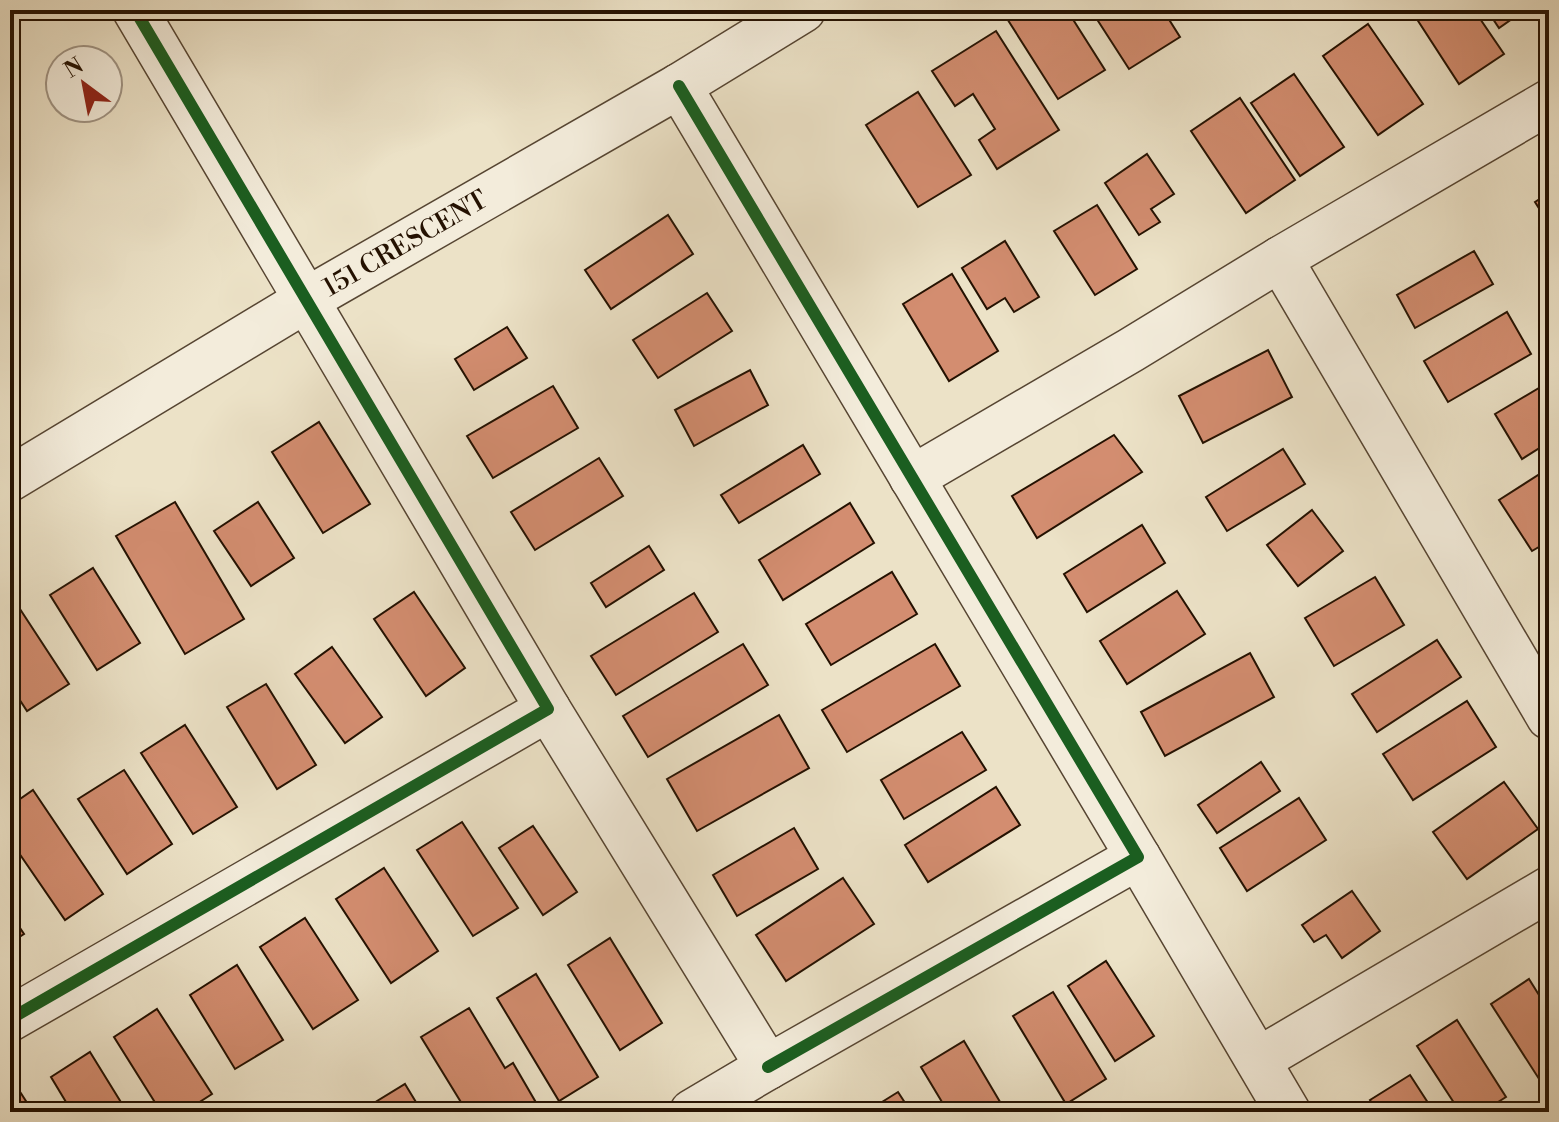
<svg xmlns="http://www.w3.org/2000/svg" width="1559" height="1122" viewBox="0 0 1559 1122" font-family="'Libre Bodoni',serif">
	<rect width="100%" height="100%" fill="#ece2c7"/>
	<filter id="stains"><feTurbulence type="fractalNoise" baseFrequency=".0025" numOctaves="4"/><feColorMatrix values="0 0 0 0 .2 0 0 0 0 .09 0 0 0 0 .02 0 0 0 .5 -.17"/></filter>
	<radialGradient id="worn" r=".72"><stop offset=".6" stop-color="#630" stop-opacity="0"/><stop offset="1" stop-color="#630" stop-opacity=".3"/></radialGradient>
	<!-- building -->
	<g fill="#d38d70" stroke="#241101" stroke-width="2">
		<path d="M 1016,10 L 1067,10 L 1105,70 L 1058,99 L 1006,17 Z"/>
		<path d="M 1091,10 L 1163,10 L 1180,37 L 1129,69 Z"/>
		<path d="M 1411,10 L 1474,10 L 1504,54 L 1459,84 Z"/>
		<path d="M 1487,10 L 1516,10 L 1519,14 L 1499,28 Z"/>
		<path d="M 1368,24 L 1423,104 L 1378,135 L 1323,56 Z"/>
		<path d="M 996,31 L 1059,130 L 997,169 L 979,140 L 995,129 L 973,94 L 955,106 L 932,71 Z"/>
		<path d="M 1294,74 L 1344,147 L 1300,176 L 1251,103 Z"/>
		<path d="M 918,92 L 971,175 L 918,207 L 866,125 Z"/>
		<path d="M 1240,98 L 1295,180 L 1246,213 L 1191,131 Z"/>
		<path d="M 1147,154 L 1174,194 L 1151,209 L 1160,222 L 1139,235 L 1105,183 Z"/>
		<path d="M 1549,193 L 1549,224 L 1535,202 Z"/>
		<path d="M 1097,205 L 1137,269 L 1095,295 L 1054,231 Z"/>
		<path d="M 668,215 L 693,254 L 611,309 L 585,270 Z"/>
		<path d="M 1005,241 L 1039,297 L 1014,312 L 1005,298 L 987,309 L 962,268 Z"/>
		<path d="M 1474,251 L 1493,284 L 1415,328 L 1397,295 Z"/>
		<path d="M 952,274 L 998,351 L 949,381 L 903,304 Z"/>
		<path d="M 707,293 L 732,331 L 658,378 L 633,340 Z"/>
		<path d="M 1507,312 L 1531,354 L 1448,402 L 1424,361 Z"/>
		<path d="M 507,327 L 527,358 L 474,390 L 455,359 Z"/>
		<path d="M 1268,350 L 1292,397 L 1203,443 L 1179,396 Z"/>
		<path d="M 750,370 L 768,405 L 694,446 L 675,410 Z"/>
		<path d="M 1549,382 L 1549,442 L 1522,459 L 1495,414 Z"/>
		<path d="M 553,386 L 578,428 L 493,478 L 467,436 Z"/>
		<path d="M 319,422 L 370,504 L 323,533 L 272,452 Z"/>
		<path d="M 1114,435 L 1142,472 L 1037,538 L 1012,496 Z"/>
		<path d="M 803,445 L 820,474 L 739,523 L 721,495 Z"/>
		<path d="M 1283,449 L 1305,484 L 1227,531 L 1206,497 Z"/>
		<path d="M 599,458 L 623,496 L 535,550 L 511,512 Z"/>
		<path d="M 1549,468 L 1549,541 L 1532,551 L 1499,500 Z"/>
		<path d="M 175,502 L 244,619 L 185,654 L 116,536 Z"/>
		<path d="M 258,502 L 294,558 L 251,586 L 214,531 Z"/>
		<path d="M 850,503 L 874,543 L 783,600 L 759,560 Z"/>
		<path d="M 1312,510 L 1343,551 L 1298,586 L 1267,545 Z"/>
		<path d="M 1142,525 L 1165,563 L 1087,612 L 1064,574 Z"/>
		<path d="M 649,546 L 664,570 L 606,607 L 591,583 Z"/>
		<path d="M 93,568 L 140,643 L 97,670 L 50,595 Z"/>
		<path d="M 892,572 L 917,614 L 831,665 L 806,624 Z"/>
		<path d="M 1375,577 L 1404,625 L 1334,666 L 1305,618 Z"/>
		<path d="M 1177,591 L 1205,634 L 1127,684 L 1100,641 Z"/>
		<path d="M 414,592 L 465,668 L 426,696 L 374,619 Z"/>
		<path d="M 694,593 L 718,632 L 616,695 L 591,656 Z"/>
		<path d="M 18,606 L 69,684 L 27,711 L 10,685 L 10,611 Z"/>
		<path d="M 1437,640 L 1461,677 L 1377,732 L 1352,694 Z"/>
		<path d="M 743,644 L 768,685 L 648,757 L 623,716 Z"/>
		<path d="M 935,644 L 960,686 L 847,752 L 822,710 Z"/>
		<path d="M 332,647 L 382,717 L 345,743 L 295,674 Z"/>
		<path d="M 1250,653 L 1274,697 L 1165,756 L 1141,712 Z"/>
		<path d="M 266,684 L 316,765 L 277,789 L 227,707 Z"/>
		<path d="M 1467,701 L 1496,747 L 1413,800 L 1383,754 Z"/>
		<path d="M 779,715 L 809,768 L 697,831 L 667,779 Z"/>
		<path d="M 185,725 L 237,807 L 193,834 L 141,753 Z"/>
		<path d="M 962,732 L 986,770 L 904,819 L 881,780 Z"/>
		<path d="M 1261,762 L 1280,791 L 1217,833 L 1198,805 Z"/>
		<path d="M 124,770 L 172,844 L 127,874 L 78,799 Z"/>
		<path d="M 1504,782 L 1538,829 L 1467,879 L 1433,832 Z"/>
		<path d="M 996,787 L 1020,825 L 928,882 L 905,845 Z"/>
		<path d="M 33,790 L 103,894 L 65,920 L 10,840 L 10,806 Z"/>
		<path d="M 1299,798 L 1326,840 L 1247,891 L 1220,848 Z"/>
		<path d="M 462,822 L 518,908 L 473,936 L 417,850 Z"/>
		<path d="M 533,826 L 577,892 L 543,915 L 499,848 Z"/>
		<path d="M 794,828 L 818,869 L 737,916 L 713,875 Z"/>
		<path d="M 384,868 L 438,951 L 391,983 L 336,899 Z"/>
		<path d="M 843,878 L 874,924 L 786,981 L 756,935 Z"/>
		<path d="M 1352,891 L 1380,931 L 1342,958 L 1326,935 L 1314,942 L 1302,925 Z"/>
		<path d="M 10,913 L 24,934 L 10,943 Z"/>
		<path d="M 305,918 L 358,1000 L 313,1029 L 260,947 Z"/>
		<path d="M 610,938 L 662,1023 L 620,1050 L 568,965 Z"/>
		<path d="M 1106,961 L 1154,1036 L 1115,1061 L 1068,986 Z"/>
		<path d="M 237,965 L 283,1040 L 235,1069 L 190,995 Z"/>
		<path d="M 536,974 L 598,1077 L 559,1101 L 497,998 Z"/>
		<path d="M 1529,979 L 1549,1011 L 1549,1077 L 1541,1082 L 1491,1004 Z"/>
		<path d="M 1053,992 L 1106,1079 L 1066,1104 L 1013,1016 Z"/>
		<path d="M 469,1008 L 505,1068 L 513,1063 L 538,1106 L 528,1112 L 467,1112 L 421,1037 Z"/>
		<path d="M 157,1009 L 212,1094 L 184,1112 L 161,1112 L 114,1037 Z"/>
		<path d="M 1457,1020 L 1506,1097 L 1482,1112 L 1460,1112 L 1417,1046 Z"/>
		<path d="M 964,1041 L 1006,1112 L 948,1112 L 921,1067 Z"/>
		<path d="M 90,1052 L 127,1112 L 72,1112 L 51,1077 Z"/>
		<path d="M 1410,1075 L 1434,1112 L 1377,1112 L 1370,1100 Z"/>
		<path d="M 15,1084 L 33,1112 L 10,1112 L 10,1088 Z"/>
		<path d="M 405,1084 L 422,1112 L 366,1112 L 364,1109 Z"/>
		<path d="M 898,1092 L 911,1112 L 866,1112 Z"/>
	</g>
	<g fill="none" stroke-linecap="round" stroke-linejoin="round">
		<!-- minor casing -->
		<g stroke="#564532" stroke-width="47">
			<g id="minor">
				<path d="M 679,86 L 1138,857 L 768,1067"/>
				<path d="M 1549,102 L 1280,259 L 1549,717"/>
				<path d="M 912,478 L 1131,350 L 1280,259"/>
				<path d="M 10,479 L 308,299 L 679,86 L 803,10"/>
				<path d="M 548,709 L 768,1067 L 692,1112"/>
				<path d="M 1138,857 L 1288,1112"/>
				<path d="M 10,1019 L 548,709 L 135,10"/>
				<path d="M 1258,1060 L 1549,889"/>
			</g>
		</g>
		<!-- minor -->
		<use href="#minor" stroke="#f3ecdb" stroke-width="44"/>
		<!-- cycleway casing -->
		<g stroke="#f3ecdb" stroke-width="17">
			<g id="cycleway">
				<path d="M 679,86 L 1138,857 L 768,1067"/>
				<path d="M 10,1019 L 548,709 L 135,10"/>
			</g>
		</g>
		<!-- cycleway -->
		<use href="#cycleway" stroke="#1b5e20" stroke-width="12"/>
	</g>
	<g text-anchor="middle" stroke-width="8" stroke-linejoin="round" paint-order="stroke">
		<!-- street labels -->
		<g font-size="26" fill="#241101" stroke="#f3ecdb">
			<text transform="translate(405 243) rotate(-30)" y="9">151 CRESCENT</text>
		</g>
	</g>
	<!-- margin -->
	<rect width="1559" height="1122" fill="none" stroke="#ece2c7" stroke-width="40"/>
	<rect x="12" y="12" width="1535" height="1098" fill="none" stroke="#241101" stroke-width="4"/>
	<rect x="20" y="20" width="1519" height="1082" fill="none" stroke="#241101" stroke-width="2"/>
	<!-- north arrow -->
	<g transform="translate(84 84) rotate(328)"><circle r="38" fill="#f3ecdb" stroke="#a09484" stroke-width="2"/>
	<path d="M0-6L14 30L0 20L-14 30Z" fill="#8f2418"/>
	<text y="-12" font-size="22" font-weight="bold" text-anchor="middle" fill="#241101">N</text>
	</g>
	<rect width="100%" height="100%" filter="url(#stains)"/>
	<rect width="100%" height="100%" fill="url(#worn)"/>
</svg>
